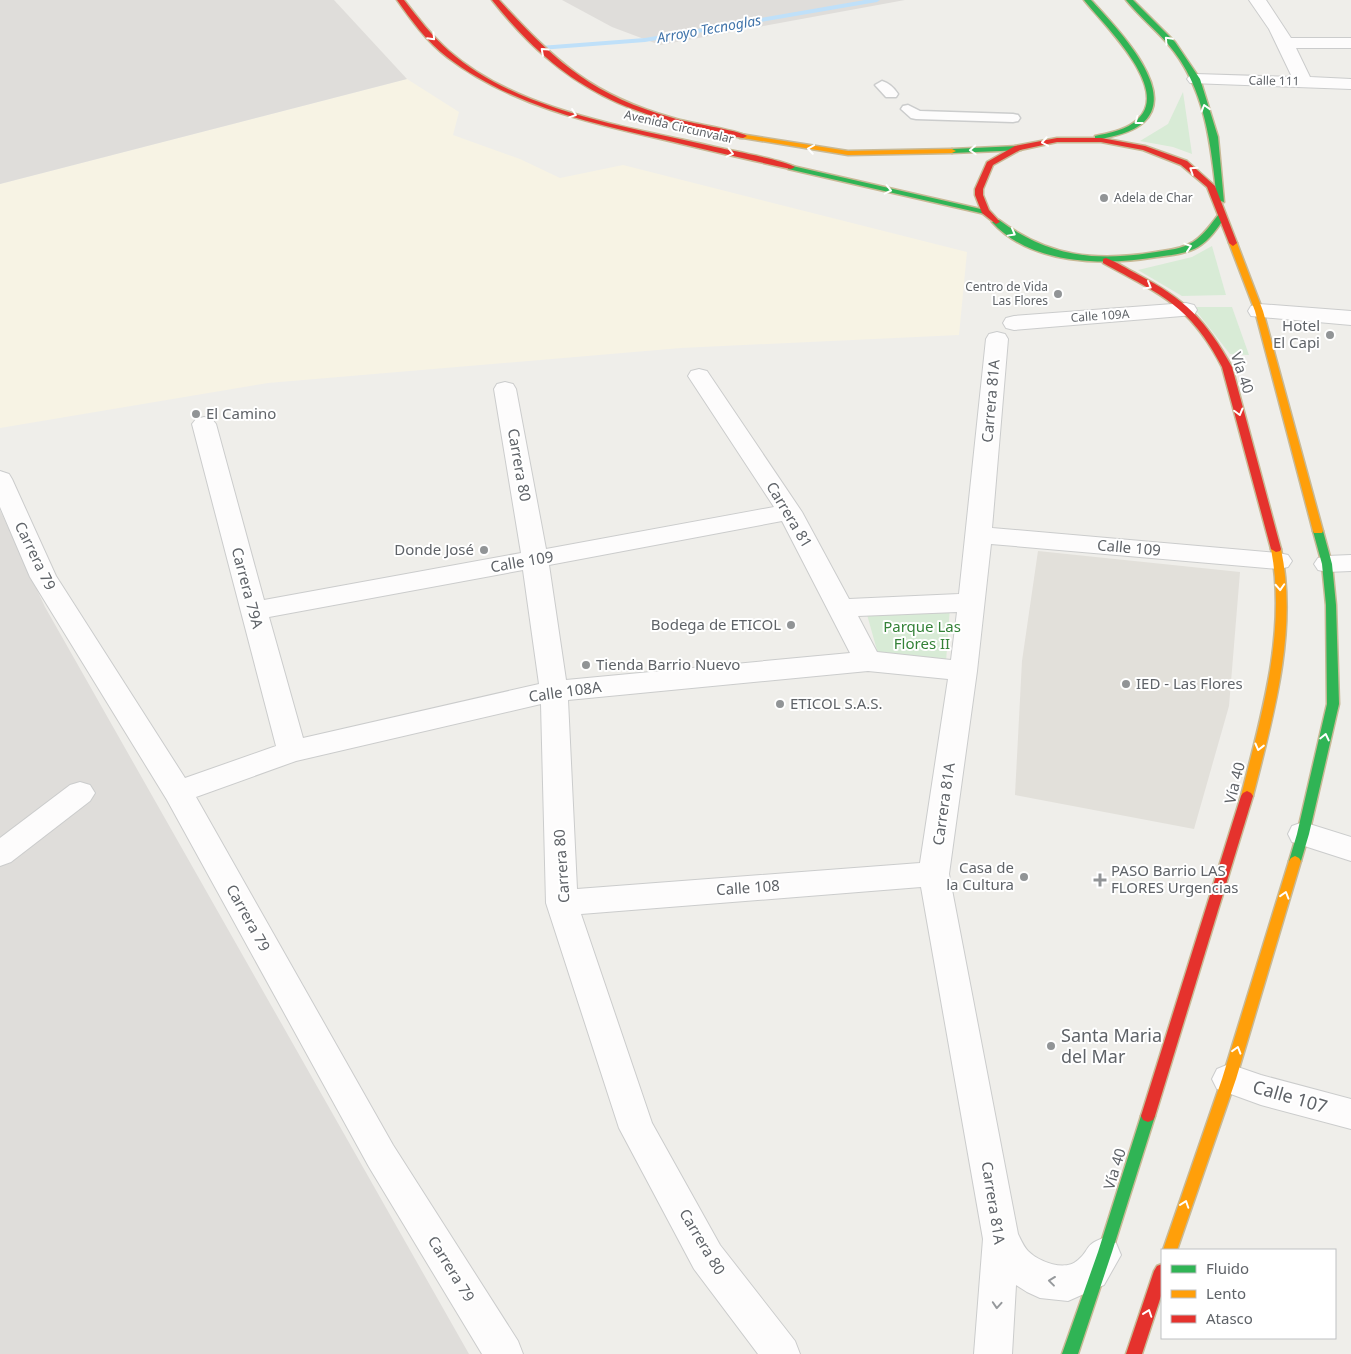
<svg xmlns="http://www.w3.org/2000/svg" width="1351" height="1354" viewBox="0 0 1351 1354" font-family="'Noto Sans',sans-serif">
	<rect width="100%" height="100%" fill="#efeeea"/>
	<!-- commercial -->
	<path fill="#f7f3e4" d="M 407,79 L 459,112 L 453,135 L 520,159 L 560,178 L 623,165 L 967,252 L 959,335 L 681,348 L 268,383 L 0,428 L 0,184 Z"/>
	<!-- industrial -->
	<g fill="#dfddda">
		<path d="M 0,0 L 334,0 L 407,79 L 0,184 Z"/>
		<path d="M 562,0 L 905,0 L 660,45 L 612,27 Z"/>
		<path d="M 0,510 L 45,607 L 469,1354 L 0,1354 Z"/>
	</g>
	<!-- education -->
	<path fill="#e2e0da" d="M 1038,551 L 1240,572 L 1229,706 L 1194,829 L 1015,795 L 1022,661 Z"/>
	<!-- green -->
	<g fill="#d8ebd6">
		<path d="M 1183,92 L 1192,154 L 1173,147 L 1140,141 L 1168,124 Z"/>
		<path d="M 1212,246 L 1226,295 L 1182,296 L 1138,270 L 1192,257 Z"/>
		<path d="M 1193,307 L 1232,307 L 1249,355 L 1230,354 Z"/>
		<path d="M 950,607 L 946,662 L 880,661 L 866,611 Z"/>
	</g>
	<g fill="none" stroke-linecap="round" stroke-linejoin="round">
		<!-- stream -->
		<path fill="#bfe0f9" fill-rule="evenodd" d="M 865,0 L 880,0 L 877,2 L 645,42 L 540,50 L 536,48 L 540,46 L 645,38 Z"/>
		<!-- lane casing -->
		<g stroke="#cbcccc" stroke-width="3">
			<g id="lane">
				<path d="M 882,81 C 889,83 894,88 898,94 L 896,97 L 886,97 L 875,85 Z"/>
				<path d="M 908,105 L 920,111 L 1013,114 L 1018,115 L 1020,118 L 1018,121 L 1013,122 L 916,119 L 911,118 L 901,109 L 903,106 Z"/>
			</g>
		</g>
		<!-- street casing -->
		<g stroke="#cbcccc" stroke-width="2">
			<g id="street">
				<path d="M 1249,0 L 1266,0 L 1291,38 L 1351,38 L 1351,48 L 1296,48 L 1310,77 L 1351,79 L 1351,89 L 1190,83 L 1187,79 L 1190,75 L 1196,74 L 1292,77 L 1269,29 Z"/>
				<path d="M 1186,303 L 1194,305 L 1197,310 L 1194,315 L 1014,330 L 1006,328 L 1003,323 L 1006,318 L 1014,316 Z"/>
				<path d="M 1259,304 L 1351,311 L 1351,325 L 1251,316 L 1248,311 L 1251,306 Z"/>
				<path d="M 997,332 L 1005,334 L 1008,339 L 992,528 L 1279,553 L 1288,555 L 1292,561 L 1288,567 L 1279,569 L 991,544 L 977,671 L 949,874 L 1018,1234 C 1021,1240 1024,1247 1028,1251 C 1039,1262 1065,1272 1078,1260 C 1091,1249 1083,1246 1103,1238 L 1116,1243 L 1121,1255 L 1104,1285 L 1068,1301 L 1040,1298 L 1027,1292 L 1016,1285 L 1012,1354 L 974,1354 L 983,1239 L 921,887 L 581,914 L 652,1123 L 720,1245 L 795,1341 L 800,1354 L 758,1354 L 694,1269 L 619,1128 L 546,903 L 541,704 L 296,761 L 196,797 L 393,1145 L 518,1341 L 523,1354 L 482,1354 L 369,1167 L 167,800 L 30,577 L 0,507 L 0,471 L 9,474 L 12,479 L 56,576 L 185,778 L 276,746 L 192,424 L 196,419 L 204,417 L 212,419 L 216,424 L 264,600 L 521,553 L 494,389 L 497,384 L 505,382 L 513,384 L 516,389 L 546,549 L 774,507 L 688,376 L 691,371 L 699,369 L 707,371 L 802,512 L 849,599 L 959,594 L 986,339 L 989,334 ZM 782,521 L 850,653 L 566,680 L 549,565 ZM 523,570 L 539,684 L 303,738 L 269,617 ZM 957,612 L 951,660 L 877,652 L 858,616 ZM 868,671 L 948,679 L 920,863 L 577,889 L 568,700 Z"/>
				<path d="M 1351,555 L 1351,571 L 1327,572 L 1318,570 L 1314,564 L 1318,558 L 1327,556 Z"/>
				<path d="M 80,782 L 90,785 L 95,793 L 90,801 L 11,862 L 0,866 L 0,838 L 70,785 Z"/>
				<path d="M 1303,822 L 1351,837 L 1351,861 L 1292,842 L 1288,834 L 1292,826 Z"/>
				<path d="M 1229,1064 L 1261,1075 L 1351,1099 L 1351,1129 L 1261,1105 L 1217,1089 L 1212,1079 L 1217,1069 Z"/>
			</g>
		</g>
		<!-- fast casing -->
		<g stroke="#c8b996" stroke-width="3">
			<g id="fast">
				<path d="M 1084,0 L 1091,0 C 1113,24 1179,90 1144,122 C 1132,133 1113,136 1098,140 L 1095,140 L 1095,136 C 1109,133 1127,130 1138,119 C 1172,89 1102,23 1084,0 Z"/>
				<path d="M 1126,0 L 1133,0 L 1175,42 L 1200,79 L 1218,137 L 1224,202 L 1217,200 C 1211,146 1206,88 1168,44 C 1155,29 1139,16 1126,0 Z"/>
				<path d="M 1018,146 L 1022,148 L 1021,150 L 952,153 L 948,151 L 952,149 Z"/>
				<path d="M 788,165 L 985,210 L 989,212 L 985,214 L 788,169 Z"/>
				<path d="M 1219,214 L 1225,214 L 1226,216 C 1218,227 1210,240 1198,247 C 1186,254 1171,255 1157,257 C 1104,266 1031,265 992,222 L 996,220 L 999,220 C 1049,257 1096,262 1156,252 C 1168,250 1182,249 1193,242 C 1204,235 1211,224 1219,214 Z"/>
				<path d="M 1318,528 L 1323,531 L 1332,564 L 1336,605 L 1339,704 L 1309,834 L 1301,861 L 1299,864 L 1295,866 L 1291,864 L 1289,861 L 1297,834 L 1327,704 L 1326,605 L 1322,564 L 1313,531 Z"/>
				<path d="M 1148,1110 L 1153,1112 L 1155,1116 L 1112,1252 L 1078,1354 L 1062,1354 L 1098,1252 L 1141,1116 L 1143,1112 Z"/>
			</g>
		</g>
		<!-- slow casing -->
		<g stroke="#c8b996" stroke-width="3">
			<g id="slow">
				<path d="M 740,134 L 848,151 L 952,149 L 956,151 L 952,153 L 848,155 L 743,138 L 740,138 Z"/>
				<path d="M 1233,240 L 1237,243 L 1263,311 L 1323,531 L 1322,533 L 1314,533 L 1313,531 L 1255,311 L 1229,243 Z"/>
				<path d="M 1276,546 L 1281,549 C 1298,631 1273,717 1253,796 L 1251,799 L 1243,799 L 1241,796 C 1261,717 1287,631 1271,549 Z"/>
				<path d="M 1295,856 L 1299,858 L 1301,861 L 1236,1079 L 1177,1250 L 1163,1250 L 1222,1079 L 1289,861 L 1291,858 Z"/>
			</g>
		</g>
		<!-- jam casing -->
		<g stroke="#c8b996" stroke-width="3">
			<g id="jam">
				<path d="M 397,0 L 404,0 C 418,18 432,36 449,51 C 517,111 625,126 711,146 C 727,150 785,160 795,167 L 791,169 C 749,160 707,150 665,140 C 589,123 510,105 447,57 C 427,42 411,20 397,0 Z"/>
				<path d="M 492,0 L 499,0 C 555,61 591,95 673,118 C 688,123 738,130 747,136 L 743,138 C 630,116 566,93 492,0 Z"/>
				<path d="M 1057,138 L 1101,138 L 1145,146 L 1187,161 L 1215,186 L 1237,243 L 1233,246 L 1229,243 L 1207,187 L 1181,165 L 1143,150 L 1101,142 L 1057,142 L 1020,150 L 993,165 L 983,189 L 983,195 L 989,210 L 1000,222 L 996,224 L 982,213 L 975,195 L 975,189 L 987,162 L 1015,146 Z"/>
				<path d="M 1106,258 C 1117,262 1127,269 1137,274 C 1185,299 1206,320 1232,367 L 1281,549 L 1280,551 L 1276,552 L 1271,549 L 1222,367 C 1190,305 1161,295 1103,263 L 1103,259 Z"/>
				<path d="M 1247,791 L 1251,793 L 1253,796 L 1155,1116 L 1153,1120 L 1148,1122 L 1143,1120 L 1141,1116 L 1241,796 L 1243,793 Z"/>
				<path d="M 1162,1264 L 1162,1293 L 1142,1354 L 1126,1354 L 1154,1271 L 1157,1266 Z"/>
			</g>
		</g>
		<!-- lane -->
		<use href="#lane" fill="#fdfcfc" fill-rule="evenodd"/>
		<!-- street -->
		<use href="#street" fill="#fdfcfc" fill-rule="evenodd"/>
		<!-- fast -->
		<use href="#fast" fill="#30b455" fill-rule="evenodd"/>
		<!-- slow -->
		<use href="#slow" fill="#ff9f0a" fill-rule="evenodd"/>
		<!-- jam -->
		<use href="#jam" fill="#e5322d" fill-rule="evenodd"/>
	</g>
	<!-- one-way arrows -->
	<defs><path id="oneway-chevron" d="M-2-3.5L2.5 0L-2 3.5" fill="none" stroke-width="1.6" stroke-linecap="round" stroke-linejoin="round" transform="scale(1.25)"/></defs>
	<g stroke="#fff">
		<use href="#oneway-chevron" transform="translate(432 37) rotate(46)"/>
		<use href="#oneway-chevron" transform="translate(1168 40) rotate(-133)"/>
		<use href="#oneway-chevron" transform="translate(544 51) rotate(-138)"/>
		<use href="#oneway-chevron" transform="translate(1205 108) rotate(-107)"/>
		<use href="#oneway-chevron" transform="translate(573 114) rotate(19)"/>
		<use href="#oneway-chevron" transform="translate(1138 121) rotate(143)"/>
		<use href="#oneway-chevron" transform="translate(1045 142) rotate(170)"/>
		<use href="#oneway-chevron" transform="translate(811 149) rotate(-171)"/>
		<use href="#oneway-chevron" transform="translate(973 150) rotate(177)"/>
		<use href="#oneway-chevron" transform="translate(730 153) rotate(14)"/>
		<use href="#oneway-chevron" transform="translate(1193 170) rotate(-147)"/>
		<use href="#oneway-chevron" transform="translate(888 190) rotate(13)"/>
		<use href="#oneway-chevron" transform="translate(1012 233) rotate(29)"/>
		<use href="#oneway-chevron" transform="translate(1188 247) rotate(-18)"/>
		<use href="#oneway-chevron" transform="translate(1148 286) rotate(30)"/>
		<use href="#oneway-chevron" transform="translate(1239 412) rotate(75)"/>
		<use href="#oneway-chevron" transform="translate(1280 587) rotate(87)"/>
		<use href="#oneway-chevron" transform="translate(1325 737) rotate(-77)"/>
		<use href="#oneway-chevron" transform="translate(1259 747) rotate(104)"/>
		<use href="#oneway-chevron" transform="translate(1285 895) rotate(-73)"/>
		<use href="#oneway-chevron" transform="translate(1237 1050) rotate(-73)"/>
		<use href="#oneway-chevron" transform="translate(1185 1204) rotate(-71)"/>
		<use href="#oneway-chevron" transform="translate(1148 1313) rotate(-71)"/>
	</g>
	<g stroke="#96999c">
		<use href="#oneway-chevron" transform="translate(1052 1281) rotate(-173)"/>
		<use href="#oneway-chevron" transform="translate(997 1305) rotate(94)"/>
	</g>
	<!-- markers -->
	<g fill="#919496" stroke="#fff" stroke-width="2">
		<circle cx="1104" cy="198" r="5"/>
		<circle cx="1058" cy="294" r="5"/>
		<circle cx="1330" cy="335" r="5"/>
		<circle cx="196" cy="414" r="5"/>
		<circle cx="484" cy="550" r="5"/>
		<circle cx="791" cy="625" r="5"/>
		<circle cx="586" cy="665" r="5"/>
		<circle cx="1126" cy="684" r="5"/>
		<circle cx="780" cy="704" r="5"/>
		<circle cx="1024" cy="877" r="5"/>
		<path d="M1097.5 872.5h5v5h5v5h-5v5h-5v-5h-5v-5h5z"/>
		<circle cx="1051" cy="1046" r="5"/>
	</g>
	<g text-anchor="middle" stroke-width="4" stroke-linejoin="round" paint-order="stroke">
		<!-- far-street labels -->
		<g font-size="12" fill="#5f6368" stroke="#fff">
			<text transform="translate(1274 81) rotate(1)" y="4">Calle 111</text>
			<text transform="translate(679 127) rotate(13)" y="4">Avenida Circunvalar</text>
			<text transform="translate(1100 316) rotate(-4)" y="4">Calle 109A</text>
		</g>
		<!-- far-poi labels -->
		<g font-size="12" fill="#5f6368" stroke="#fff" text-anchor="start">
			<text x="1114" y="202">Adela de Char</text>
			<text x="1048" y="291" text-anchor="end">Centro de Vida<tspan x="1048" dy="14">Las Flores</tspan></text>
		</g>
		<!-- far-water labels -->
		<g font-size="14" font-style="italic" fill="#4174aa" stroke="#fff">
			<text transform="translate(709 29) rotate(-10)" y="5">Arroyo Tecnoglas</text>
		</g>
		<!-- poi labels -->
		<g font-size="15" fill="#5f6368" stroke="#fff" text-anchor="start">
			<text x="1320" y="331" text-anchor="end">Hotel<tspan x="1320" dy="17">El Capi</tspan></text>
			<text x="206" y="419">El Camino</text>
			<text x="474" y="555" text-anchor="end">Donde José</text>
			<text x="781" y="630" text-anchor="end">Bodega de ETICOL</text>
			<text x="596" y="670">Tienda Barrio Nuevo</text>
			<text x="1136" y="689">IED - Las Flores</text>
			<text x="790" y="709">ETICOL S.A.S.</text>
			<text x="1014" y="873" text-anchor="end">Casa de<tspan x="1014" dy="17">la Cultura</tspan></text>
			<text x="1111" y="876">PASO Barrio LAS<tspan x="1111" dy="17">FLORES Urgencias</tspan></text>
		</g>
		<!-- street labels -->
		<g font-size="15" fill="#5f6368" stroke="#fff">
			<text transform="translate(1242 373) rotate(71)" y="5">Vía 40</text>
			<text transform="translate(991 401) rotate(-85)" y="5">Carrera 81A</text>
			<text transform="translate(519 465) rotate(80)" y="5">Carrera 80</text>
			<text transform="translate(789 515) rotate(59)" y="5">Carrera 81</text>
			<text transform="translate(1129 548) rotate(5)" y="5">Calle 109</text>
			<text transform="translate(35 556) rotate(64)" y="5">Carrera 79</text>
			<text transform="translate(522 562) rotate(-10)" y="5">Calle 109</text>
			<text transform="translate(247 588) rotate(75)" y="5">Carrera 79A</text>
			<text transform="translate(565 692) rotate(-8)" y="5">Calle 108A</text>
			<text transform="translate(1235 783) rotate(-76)" y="5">Vía 40</text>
			<text transform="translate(944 804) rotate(-82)" y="5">Carrera 81A</text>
			<text transform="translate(562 866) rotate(-94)" y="5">Carrera 80</text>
			<text transform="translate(748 888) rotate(-4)" y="5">Calle 108</text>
			<text transform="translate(248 918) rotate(61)" y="5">Carrera 79</text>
			<text transform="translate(1115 1169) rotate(-73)" y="5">Vía 40</text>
			<text transform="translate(993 1203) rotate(81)" y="5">Carrera 81A</text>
			<text transform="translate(702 1242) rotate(59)" y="5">Carrera 80</text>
			<text transform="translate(451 1269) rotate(58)" y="5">Carrera 79</text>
		</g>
		<!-- park labels -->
		<g font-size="15" fill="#348238" stroke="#fff">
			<text x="922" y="632">Parque Las<tspan x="922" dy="17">Flores II</tspan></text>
		</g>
		<!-- near-poi labels -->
		<g font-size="18" fill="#5f6368" stroke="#fff" text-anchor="start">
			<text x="1061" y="1042">Santa Maria<tspan x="1061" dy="21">del Mar</tspan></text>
		</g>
		<!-- near-street labels -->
		<g font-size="18" fill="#5f6368" stroke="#fff">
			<text transform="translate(1290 1097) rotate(16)" y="6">Calle 107</text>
		</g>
	</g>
	<!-- legend -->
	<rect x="1161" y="1249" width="175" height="90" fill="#ffffff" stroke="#bfc1c3"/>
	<rect x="1171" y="1265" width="25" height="8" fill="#30b455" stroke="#bfc1c3"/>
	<text x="1206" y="1274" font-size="15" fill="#5f6368">Fluido</text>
	<rect x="1171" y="1290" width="25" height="8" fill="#ff9f0a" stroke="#bfc1c3"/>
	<text x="1206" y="1299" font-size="15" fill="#5f6368">Lento</text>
	<rect x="1171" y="1315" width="25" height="8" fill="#e5322d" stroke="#bfc1c3"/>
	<text x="1206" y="1324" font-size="15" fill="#5f6368">Atasco</text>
</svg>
